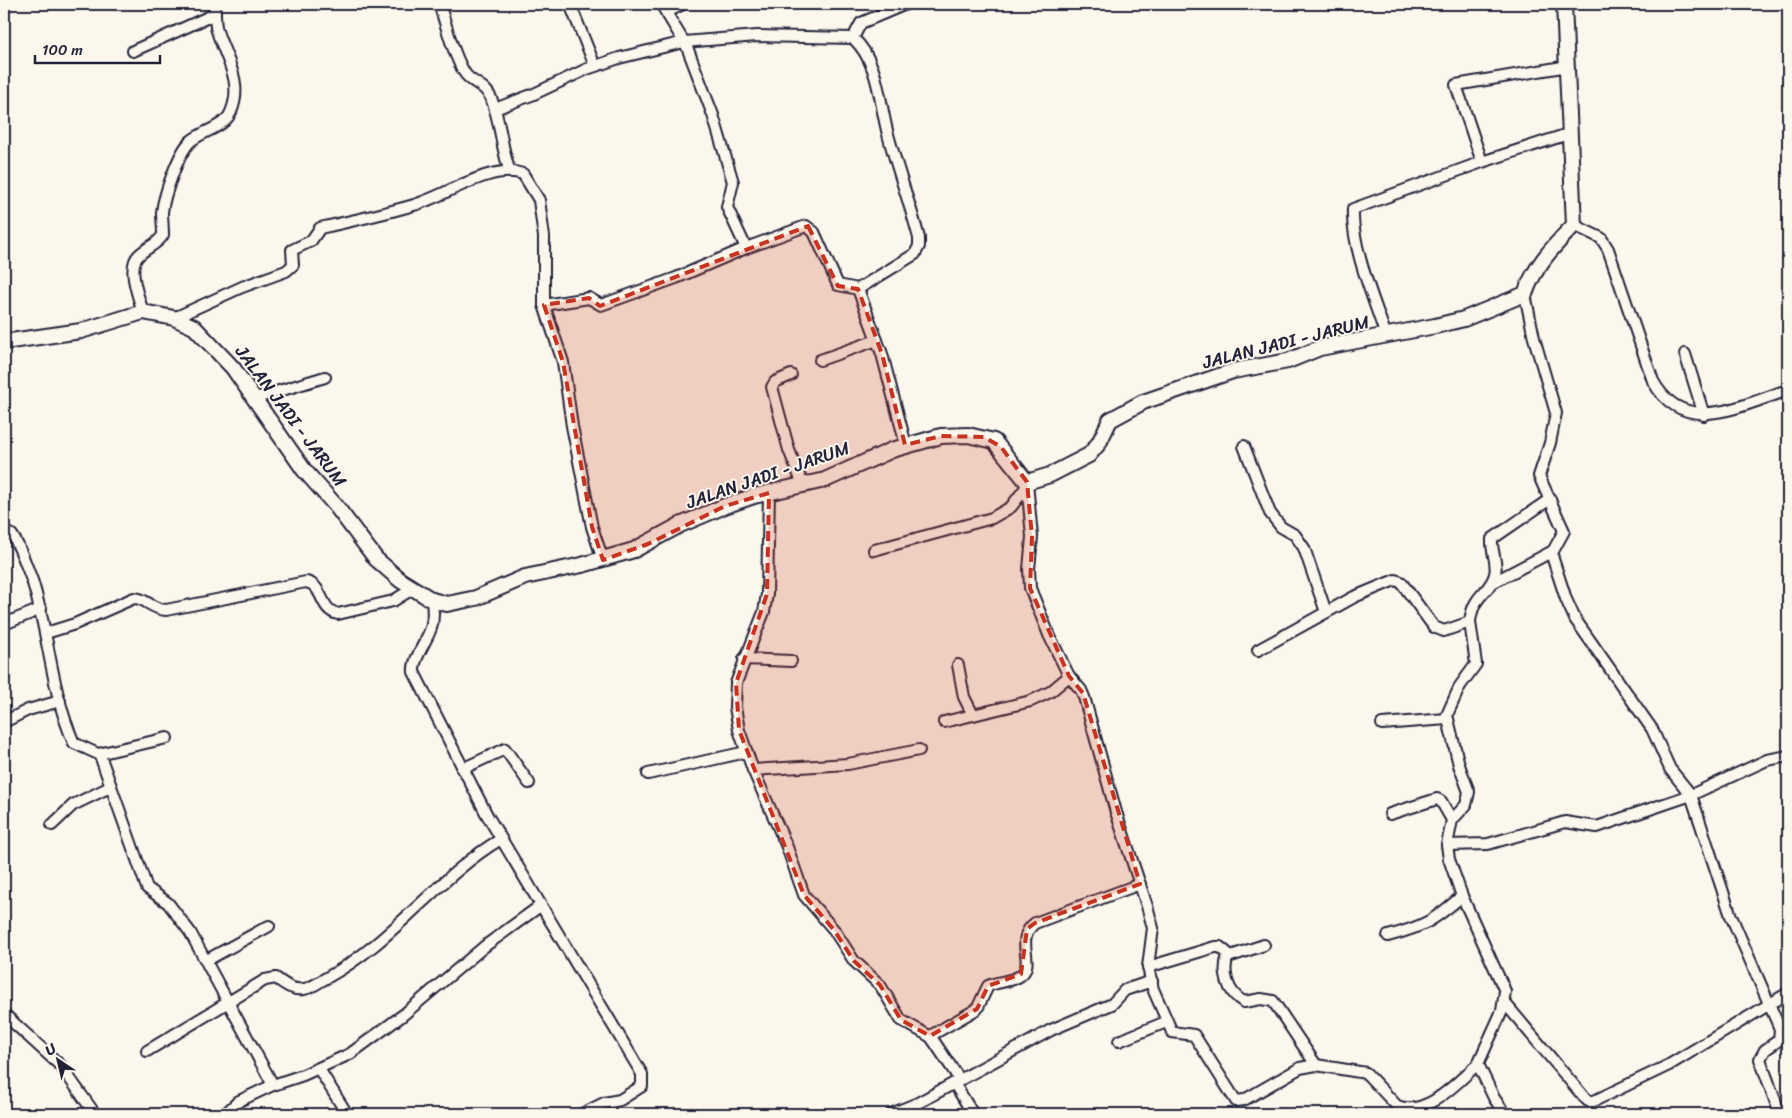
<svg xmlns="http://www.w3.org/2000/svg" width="1792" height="1118" viewBox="0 0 1792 1118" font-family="Sriracha,sans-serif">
	<rect width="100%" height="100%" fill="#fbf7ec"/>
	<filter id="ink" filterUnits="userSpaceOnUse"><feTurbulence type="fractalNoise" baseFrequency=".02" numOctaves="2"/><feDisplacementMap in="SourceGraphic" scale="10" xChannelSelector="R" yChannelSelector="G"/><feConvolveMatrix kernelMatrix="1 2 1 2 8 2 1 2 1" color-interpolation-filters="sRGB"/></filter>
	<g filter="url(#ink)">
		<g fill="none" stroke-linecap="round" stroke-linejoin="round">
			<!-- street casing -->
			<g stroke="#22223b" stroke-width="14">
				<g id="street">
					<path d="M 439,4 C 447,26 452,52 464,72 C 471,84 484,83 491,98 C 501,122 501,148 510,172"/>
					<path d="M 570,4 L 595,66"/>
					<path d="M 661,4 L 687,47 L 713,115 L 733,182 L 727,207 L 746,248"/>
					<path d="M 667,12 L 683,4"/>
					<path d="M 853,38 L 861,23 L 906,4"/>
					<path d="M 133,51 L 215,14"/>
					<path d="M 495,109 L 534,94 L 587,69 L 619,58 L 684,42 L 757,36 L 853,38 C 880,63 879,104 889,138 C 898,171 910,204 919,238 L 919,246 L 915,254 L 858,289 L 882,354 L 906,445"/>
					<path d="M 1482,162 L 1456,85 L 1568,66"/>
					<path d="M 1574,225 L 1601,238 L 1608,249 L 1653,381 C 1684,438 1741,405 1788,390"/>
					<path d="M 1525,294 L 1534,338 L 1556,413 L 1550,443 L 1539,476 L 1564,531 L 1552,553 L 1553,559 L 1566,599 L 1575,619 L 1652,729 L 1670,769 L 1691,795 L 1731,916 L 1780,1029 L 1779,1040 L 1765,1050 L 1760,1059 L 1780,1114"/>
					<path d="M 544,305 L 589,298 L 601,305 L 676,278 L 746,248 L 806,226 L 814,232 L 838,285 L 858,289"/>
					<path d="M 143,312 C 139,298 126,267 139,255 C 147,247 157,245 163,235 C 163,227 162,219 162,212 C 164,195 179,151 191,141 C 203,131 225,127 231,112 C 244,82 225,57 217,31 C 214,22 216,13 214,4"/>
					<path d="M 174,318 L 242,287 L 286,271 L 293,265 L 292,250 L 311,241 L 320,228 C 352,221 383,214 414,205 C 446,196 491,163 523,174 L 539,200 L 544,237 L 544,305 L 563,362 L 572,426 L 592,527 L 603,560"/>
					<path d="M 1386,336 C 1374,300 1351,246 1353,209 L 1482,162 L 1571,133"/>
					<path d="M 1685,354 L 1704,415"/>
					<path d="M 820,360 L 877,340"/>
					<path d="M 791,375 L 775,382 L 772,387 L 789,450 L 803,485"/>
					<path d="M 256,398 L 325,377"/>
					<path d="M 1244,446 L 1270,513 L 1281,527 L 1295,535 L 1304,548 L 1326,612"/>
					<path d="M 1027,482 L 1032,537 L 1029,569 L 1030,588 L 1049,635 L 1069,676 L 1081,690 L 1084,697 L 1116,812 L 1147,906 L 1153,928 L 1148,967 L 1153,989 L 1172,1032 L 1194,1035 L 1236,1101 L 1244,1100 L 1300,1068 L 1316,1065 L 1366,1073 L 1397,1106 C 1427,1118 1458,1081 1478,1064 L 1494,1098 L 1505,1114"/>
					<path d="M 769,493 L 767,594 L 764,612 L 736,683 L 735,707 L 739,730 L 753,770 L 787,847 L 804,895 L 834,930 L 854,961 L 880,985 L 901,1020 L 931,1037 L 960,1080"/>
					<path d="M 4,532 L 12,535 C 21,548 26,565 32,580 C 49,633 51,692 74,743 L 98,754 L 101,758 L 147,888 L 168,903 L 190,932 L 273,1085 L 239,1101 L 225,1114"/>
					<path d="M 874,550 L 992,518 L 1011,507 L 1027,486"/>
					<path d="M 1492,583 L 1553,551"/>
					<path d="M 432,600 C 433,610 434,619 431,628 C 427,641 412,660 414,672 L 487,815 L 642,1074 L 642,1086 L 620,1100 L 604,1103 L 582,1114"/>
					<path d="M 1470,622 C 1473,593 1490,594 1495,574 C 1498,562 1491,552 1492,539 L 1550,499"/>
					<path d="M 4,624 L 41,609"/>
					<path d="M 46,633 L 75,624 L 134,598 C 146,598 151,609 166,610 L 306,582 C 324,585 319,610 338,614 L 393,601 L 414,588"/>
					<path d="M 1258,650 L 1354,597 L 1395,580 L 1401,582 L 1434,627 L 1444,631 L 1470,622 L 1476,664 L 1460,686 L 1447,715 L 1459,765 L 1469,792 L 1466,805 L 1452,820 L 1447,845 L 1449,859 L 1462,896 L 1505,991 L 1502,1011 L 1478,1064"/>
					<path d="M 744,659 L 791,661"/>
					<path d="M 958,665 L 964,697 L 973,715"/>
					<path d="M 4,722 L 28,710 L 60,701"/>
					<path d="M 944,722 L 1031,701 L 1050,692 L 1069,676"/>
					<path d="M 1382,724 L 1447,719"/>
					<path d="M 98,754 L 167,738"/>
					<path d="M 462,769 L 505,749 L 529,783"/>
					<path d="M 753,770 L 848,764 L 919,750"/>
					<path d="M 648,774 L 746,752"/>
					<path d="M 1390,814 L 1437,799 L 1441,801 L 1452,820"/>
					<path d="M 52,825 L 73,805 L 110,787"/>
					<path d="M 1447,845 L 1488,844 L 1565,822 L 1597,827 L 1691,795 L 1767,760 L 1788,756"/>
					<path d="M 1388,936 C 1425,926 1433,921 1462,896"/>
					<path d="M 1228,955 C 1222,972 1227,993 1244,1002 L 1261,999 L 1273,1001 L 1316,1065"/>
					<path d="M 207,960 L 269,926"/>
					<path d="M 1148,967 L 1215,947 L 1220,947 L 1231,956 L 1264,945"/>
					<path d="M 1504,1002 L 1583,1096 L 1588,1101 L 1594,1101 L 1669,1065 L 1788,993"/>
					<path d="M 4,1014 L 61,1066 L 95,1114"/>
					<path d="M 930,1036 L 977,1009 L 988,986 C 998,981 1014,982 1022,974 C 1035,961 1014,939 1035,923 L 1140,884"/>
					<path d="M 1119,1041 L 1166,1022"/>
					<path d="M 147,1051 L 265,980 L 276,978 C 284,984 293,991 304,989 C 312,988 320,981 328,977 C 393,942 438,876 501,839"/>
					<path d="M 319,1069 L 347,1114"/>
					<path d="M 954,1083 L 973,1114"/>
					<path d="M 273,1085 L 303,1075 L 350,1054 L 403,1015 L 485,946 L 540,906"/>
					<path d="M 891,1114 L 918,1103 L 1051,1030 L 1112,1004 L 1125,990 L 1152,981"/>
				</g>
			</g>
			<!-- secondary casing -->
			<g stroke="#22223b" stroke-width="18">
				<path id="secondary" d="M 4,342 L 81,331 L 143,312 L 174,318 L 194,327 L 233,368 L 304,470 L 336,506 L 376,559 L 400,580 L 432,600 L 447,604 L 476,598 L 525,577 L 582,565 L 634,550 L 680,525 L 725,506 L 754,496 L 825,480 L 892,450 L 941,436 L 968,435 L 994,441 L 1027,482 L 1050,475 L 1089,455 L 1099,443 L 1110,420 L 1143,402 L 1233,371 L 1288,361 L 1320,348 L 1435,326 L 1464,319 L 1525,294 C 1535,265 1554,246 1574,225 L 1564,4"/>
			</g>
			<!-- street -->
			<use href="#street" stroke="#fbf7ec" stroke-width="10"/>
			<!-- secondary -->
			<use href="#secondary" stroke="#fbf7ec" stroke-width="14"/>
		</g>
	</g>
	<!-- marked area -->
	<path fill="#c8321e" fill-opacity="0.2" stroke="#c8321e" stroke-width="4" stroke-dasharray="10 6" stroke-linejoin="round" d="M 808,226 L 838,286 L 858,289 L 882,354 L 905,445 L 941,436 L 984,437 L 1001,447 L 1027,482 L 1032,537 L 1030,588 L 1069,676 L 1083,693 L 1140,884 L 1035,923 L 1027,929 L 1021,974 L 988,986 L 977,1009 L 930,1036 L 901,1020 L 880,985 L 854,961 L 834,930 L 804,895 L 739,730 L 736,683 L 767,594 L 769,493 L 725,506 L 648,544 L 603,560 L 592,527 L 563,362 L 544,305 L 589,298 L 600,306 Z"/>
	<g text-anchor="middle" stroke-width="4" stroke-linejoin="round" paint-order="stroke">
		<!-- street labels -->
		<g font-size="18" fill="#22223b" stroke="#fbf7ec">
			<text transform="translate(1286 342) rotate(-14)" y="6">JALAN JADI - JARUM</text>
			<text transform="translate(291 416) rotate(53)" y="6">JALAN JADI - JARUM</text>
			<text transform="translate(768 475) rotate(-19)" y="6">JALAN JADI - JARUM</text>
		</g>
	</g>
	<!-- margin -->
	<rect width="1792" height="1118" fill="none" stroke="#fbf7ec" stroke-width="20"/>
	<rect x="10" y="10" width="1772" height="1098" fill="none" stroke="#22223b" stroke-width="2" filter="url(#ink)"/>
	<!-- north arrow -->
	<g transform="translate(58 1060) rotate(325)" stroke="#fbf7ec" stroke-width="4" paint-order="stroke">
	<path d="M0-4L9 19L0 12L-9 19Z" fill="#22223b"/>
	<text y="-8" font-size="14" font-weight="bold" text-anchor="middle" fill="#22223b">U</text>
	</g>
	<!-- scale -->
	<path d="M35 55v8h125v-8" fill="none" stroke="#22223b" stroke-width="2.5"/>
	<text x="42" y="55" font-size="15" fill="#22223b" stroke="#fbf7ec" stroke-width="4" paint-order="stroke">100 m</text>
</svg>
